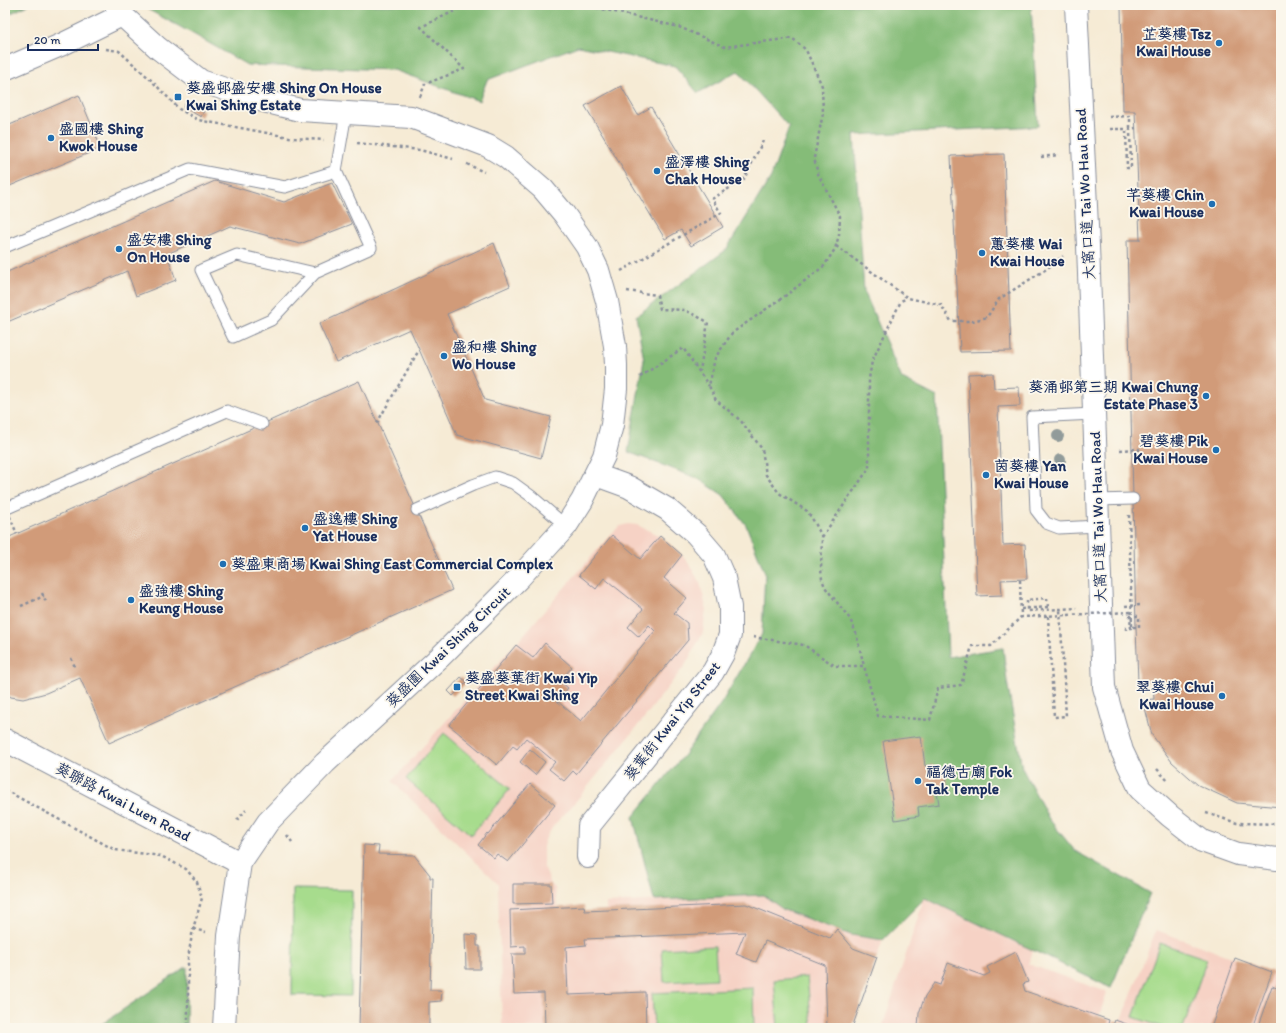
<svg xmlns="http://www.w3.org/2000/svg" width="1286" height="1033" viewBox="0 0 1286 1033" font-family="Itim,'LXGW WenKai TC',sans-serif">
	<rect width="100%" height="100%" fill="#fbf7ec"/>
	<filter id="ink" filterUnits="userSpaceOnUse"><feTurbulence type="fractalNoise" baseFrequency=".025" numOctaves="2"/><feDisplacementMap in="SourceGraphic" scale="8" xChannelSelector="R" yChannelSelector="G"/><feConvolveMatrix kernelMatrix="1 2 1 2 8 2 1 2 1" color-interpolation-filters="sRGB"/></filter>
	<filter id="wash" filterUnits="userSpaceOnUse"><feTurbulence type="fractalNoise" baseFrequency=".012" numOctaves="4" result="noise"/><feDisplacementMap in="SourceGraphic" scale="16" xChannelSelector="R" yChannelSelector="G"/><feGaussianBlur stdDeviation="0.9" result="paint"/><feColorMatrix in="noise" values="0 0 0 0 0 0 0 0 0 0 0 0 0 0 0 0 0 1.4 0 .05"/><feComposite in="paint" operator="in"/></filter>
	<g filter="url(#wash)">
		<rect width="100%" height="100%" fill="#f6ebd5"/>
		<!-- built -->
		<g fill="#f6d2c5">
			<path d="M 628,524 L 637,525 L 660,536 L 682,555 L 689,564 L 700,583 L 703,594 L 706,608 L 703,632 L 686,664 L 644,718 L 571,807 L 554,825 L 546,838 L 543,846 L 543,857 L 544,867 L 551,884 L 555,888 L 557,907 L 584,906 L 585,911 L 606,910 L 606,903 L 763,895 L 784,910 L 851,935 L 883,940 L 852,1028 L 502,1028 L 498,883 L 392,781 L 520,639 L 611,534 L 620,526 Z"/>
			<path d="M 920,884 L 1009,940 L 1034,949 L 1028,964 L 1107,992 L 1099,1016 L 1109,1020 L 1121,1022 L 1156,930 L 1281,975 L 1281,1028 L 882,1028 L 922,905 Z"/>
		</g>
		<!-- green -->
		<g fill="#a7dc8d" stroke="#618676">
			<path d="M 444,733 L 510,789 L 471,835 L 406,779 Z"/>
			<path d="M 293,889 L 352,890 L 351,996 L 292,995 Z"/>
			<path d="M 1160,943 L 1207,959 L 1183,1028 L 1165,1028 L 1133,1017 Z"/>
			<path d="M 715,946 L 717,979 L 664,982 L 662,949 Z"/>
			<path d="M 807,977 L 812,1028 L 778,1028 L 774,980 Z"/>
			<path d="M 753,988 L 754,1028 L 654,1028 L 652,993 Z"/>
		</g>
		<!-- forest -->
		<g fill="#85bc78" stroke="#50766b">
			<path d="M 5,5 L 28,5 L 5,16 Z"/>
			<path d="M 145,5 L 1031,5 L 1038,126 L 854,135 L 864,291 L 902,379 L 937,397 L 948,657 L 1003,648 L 1007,681 L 1022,768 L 1049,819 L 1075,851 L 1150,893 L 1111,988 L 925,898 L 883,940 L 851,935 L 784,910 L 763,895 L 654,900 L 633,817 L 684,755 L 722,702 L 762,634 L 765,573 L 746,525 L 723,495 L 697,478 L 628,452 L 644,360 L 636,316 L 726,250 L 771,177 L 789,127 L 738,71 L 698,93 L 675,66 L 578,46 L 487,80 L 479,101 L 394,70 L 247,65 L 195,35 L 147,9 Z"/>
			<path d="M 187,967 L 186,1028 L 96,1028 L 186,967 Z"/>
		</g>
		<g id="blocks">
			<!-- building -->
			<g fill="#d19b79">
				<path d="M 1121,5 L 1281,5 L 1281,807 L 1237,803 L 1198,785 L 1172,762 L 1152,735 L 1143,700 L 1154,699 L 1153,681 L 1138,682 L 1136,627 L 1127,240 L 1140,240 L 1135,111 L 1123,111 Z"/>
				<path d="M 621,86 L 638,115 L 651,107 L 723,227 L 691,246 L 681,230 L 665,239 L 585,106 Z"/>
				<path d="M 79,95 L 101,148 L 5,188 L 5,127 Z"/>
				<path d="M 187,101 L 204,111 L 201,117 L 183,107 Z"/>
				<path d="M 1004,154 L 1011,351 L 960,352 L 951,156 Z"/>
				<path d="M 215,181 L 284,202 L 332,183 L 352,224 L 300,244 L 230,226 L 167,254 L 176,280 L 136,296 L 127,271 L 5,323 L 5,273 Z"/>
				<path d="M 494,243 L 510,286 L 447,314 L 485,400 L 551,417 L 541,458 L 457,435 L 410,329 L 336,362 L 319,324 Z"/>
				<path d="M 993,373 L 994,388 L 1019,387 L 1020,406 L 998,407 L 1003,545 L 1025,544 L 1027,579 L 1001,580 L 1002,595 L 977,596 L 968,374 Z"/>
				<path d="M 359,381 L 452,590 L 109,743 L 80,678 L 46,693 L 23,699 L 11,697 L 5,693 L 5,539 Z"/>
				<path d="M 612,535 L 640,559 L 660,536 L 682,555 L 664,578 L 687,598 L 674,613 L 687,623 L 688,640 L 576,774 L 573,771 L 564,781 L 549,769 L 555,762 L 526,738 L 517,749 L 513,746 L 497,765 L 449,725 L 516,645 L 533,658 L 545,643 L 572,667 L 560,681 L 568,688 L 557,701 L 581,721 L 655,631 L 649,625 L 639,637 L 628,627 L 643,609 L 604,578 L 596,589 L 579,575 Z"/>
				<path d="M 461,677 L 467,682 L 453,696 L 448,691 Z"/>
				<path d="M 921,736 L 925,766 L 933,765 L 934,772 L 945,770 L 948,790 L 937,792 L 939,804 L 918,807 L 919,816 L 895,820 L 883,741 Z"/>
				<path d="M 530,749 L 545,762 L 535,775 L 520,762 Z"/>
				<path d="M 530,784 L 555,805 L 508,862 L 497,854 L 494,858 L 478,845 L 487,833 L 488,834 Z"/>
				<path d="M 364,845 L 379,846 L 378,854 L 414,855 L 430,875 L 430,878 L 433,878 L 430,990 L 440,990 L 442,992 L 441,1001 L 429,1002 L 429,1028 L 359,1028 Z"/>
				<path d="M 513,884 L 551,884 L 552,903 L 513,904 Z"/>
				<path d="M 746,904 L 830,938 L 837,929 L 853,948 L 877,957 L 852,1028 L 827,1028 L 825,965 L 765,941 L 756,962 L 736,954 L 745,932 L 585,939 L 586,945 L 566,947 L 568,995 L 645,992 L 646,1028 L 545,1028 L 544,993 L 514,994 L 512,954 L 525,954 L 525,946 L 511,947 L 510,910 L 584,906 L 585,911 Z"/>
				<path d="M 465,934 L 476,935 L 477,937 L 477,946 L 480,946 L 480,969 L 466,969 Z"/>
				<path d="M 1016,952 L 1028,982 L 1023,984 L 1025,991 L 1109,1020 L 1107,1028 L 918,1028 L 919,1013 L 925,996 L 934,983 L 940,985 L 948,963 L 984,976 L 990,973 L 987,967 Z"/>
				<path d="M 1235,958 L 1272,972 L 1252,1028 L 1211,1028 Z"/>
				<path d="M 1272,986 L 1281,990 L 1281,1028 L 1272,1028 L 1259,1023 Z"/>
				<path d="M 1115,1020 L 1132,1026 L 1137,1028 L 1112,1028 Z"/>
			</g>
		</g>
	</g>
	<g filter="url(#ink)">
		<use href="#blocks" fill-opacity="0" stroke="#888d9a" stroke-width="1"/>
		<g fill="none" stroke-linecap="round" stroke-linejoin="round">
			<!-- service casing -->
			<g stroke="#888d9a" stroke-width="13">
				<g id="service">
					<path d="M 5,247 L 190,169 L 285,187 L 336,171 L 346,113"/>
					<path d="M 315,273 L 237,255 L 201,270 L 233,337 L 271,320 L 315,273 L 371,248 L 336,171"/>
					<path d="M 1094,414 L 1032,417 L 1036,510 L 1046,523 L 1059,528 L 1098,526"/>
					<path d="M 1097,500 L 1133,499"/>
					<path d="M 5,509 L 227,411 L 262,424"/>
					<path d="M 417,510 L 473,485 L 495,477 L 513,483 L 531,496 L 566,526"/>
				</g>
			</g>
			<!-- minor casing -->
			<g stroke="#888d9a" stroke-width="24">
				<g id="minor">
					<path d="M 1076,5 L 1088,246 L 1104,687 L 1122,751 L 1140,789 L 1170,816 L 1202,841 L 1238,854 L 1277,859 L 1281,858"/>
					<path d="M 5,69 L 63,44 L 122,15"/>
					<path d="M 5,740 L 240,863"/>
					<path d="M 588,857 L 589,826 L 713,672 L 723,654 L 730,635 L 730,607 L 724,578 L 714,555 L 696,534 L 667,509 L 629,487 L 596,475"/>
				</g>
			</g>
			<!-- tertiary casing -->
			<g stroke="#888d9a" stroke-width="24">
				<path id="tertiary" d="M 116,5 L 122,15 L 158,48 L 201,81 L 251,98 L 300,110 L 411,117 L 488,146 L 506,157 L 543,189 L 564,214 L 587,247 L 598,270 L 607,301 L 615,346 L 616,365 L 616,389 L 612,425 L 604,456 L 582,501 L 566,526 L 519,578 L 440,657 L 325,763 L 268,822 L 240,863 L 229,936 L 224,1028"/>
			</g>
			<!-- path -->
			<g stroke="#888d9a" stroke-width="2.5" stroke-dasharray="3 3" stroke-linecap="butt">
				<path d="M 585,5 L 679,27 L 725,47 L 792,38 L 806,50 L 822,86 L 823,113 L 814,158 L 818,174 L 840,216 L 839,235 L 835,249 L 824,266 L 785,296 L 732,333 L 715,358 L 709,386 L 716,400 L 741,421 L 762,449 L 766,475 L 779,493 L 807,511 L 815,523 L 822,537 L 821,569 L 822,579 L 825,587 L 850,619 L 856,633 L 864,666"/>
				<path d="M 106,49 L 119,51 L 151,80 L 179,109 L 198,120 L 294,138 L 324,140"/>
				<path d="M 420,97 L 425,84 L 464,69 L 421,27 L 467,5"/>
				<path d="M 1109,117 L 1130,116 L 1130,129"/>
				<path d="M 1110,129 L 1126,129 L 1127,168 L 1131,168 L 1130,129 L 1136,128"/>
				<path d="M 357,143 L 420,150 L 453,159"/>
				<path d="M 1041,157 L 1059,155"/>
				<path d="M 467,164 L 484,172"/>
				<path d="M 836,246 L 908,298 L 941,305 L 951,321 L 973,321 L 987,317 L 999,299 L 1045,270 L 1063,256"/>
				<path d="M 621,271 L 721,213 L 712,199 L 744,179 L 763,141"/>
				<path d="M 627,291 L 657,295 L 660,309 L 685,310 L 708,322 L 700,371"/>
				<path d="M 640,377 L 683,348 L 709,386"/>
				<path d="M 377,423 L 419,350"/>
				<path d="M 1120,450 L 1139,449 L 1139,458"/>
				<path d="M 822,537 L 869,468 L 869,379 L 872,361 L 901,301 L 907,298"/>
				<path d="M 42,593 L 47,604"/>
				<path d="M 21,606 L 44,596"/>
				<path d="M 1125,606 L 1141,605"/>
				<path d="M 1048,607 L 1047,598 L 1027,600 L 1027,611 L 1077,608"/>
				<path d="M 1048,616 L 1054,717 L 1066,716 L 1060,609"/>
				<path d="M 1126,630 L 1126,628 L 1131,628 L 1130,616 L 1139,616 L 1139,627 L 1132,627"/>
				<path d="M 753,637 L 804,645 L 835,666 L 864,666 L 878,716 L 930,720 L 938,688 L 961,685 L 972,646 L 991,646 L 1021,617"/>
				<path d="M 71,658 L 75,667"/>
				<path d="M 1157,769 L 1169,782"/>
				<path d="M 5,790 L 115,850 L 161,856 L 186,869 L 197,882 L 202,898 L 193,929 L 188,958 L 188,1028"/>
				<path d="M 1206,813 L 1237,823 L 1281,824"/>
				<path d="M 237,820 L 246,810"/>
				<path d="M 287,835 L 292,842"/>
				<path d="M 193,929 L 206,932"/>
			</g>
			<!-- service -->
			<use href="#service" stroke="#fff" stroke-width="11"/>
			<!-- minor -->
			<use href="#minor" stroke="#fff" stroke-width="22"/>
			<!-- tertiary -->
			<use href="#tertiary" stroke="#fff" stroke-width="22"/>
			<!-- path-bridge -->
			<g stroke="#888d9a" stroke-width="2.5" stroke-dasharray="3 3" stroke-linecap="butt">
				<path d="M 5,505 L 17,534"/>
				<path d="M 1129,515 L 1132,627"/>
				<path d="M 1020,580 L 1021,617 L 1132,612"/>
				<path d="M 1021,609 L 1048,607"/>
			</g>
		</g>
		<!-- trees -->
		<g fill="#919b9a">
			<circle cx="1058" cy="436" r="6"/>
			<circle cx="1060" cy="460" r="6"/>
		</g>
	</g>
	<!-- markers -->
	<g fill="#1f6fb2" stroke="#fbf7ec" stroke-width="1.5">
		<circle cx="1219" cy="43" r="4"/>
		<rect x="174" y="93" width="8" height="8" rx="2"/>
		<circle cx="51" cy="138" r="4"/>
		<circle cx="657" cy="171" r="4"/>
		<circle cx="1212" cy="204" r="4"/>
		<circle cx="119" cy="249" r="4"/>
		<circle cx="982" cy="253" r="4"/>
		<circle cx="444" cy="356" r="4"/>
		<circle cx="1206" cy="396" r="4"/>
		<circle cx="1216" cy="450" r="4"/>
		<circle cx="986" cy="475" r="4"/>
		<circle cx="305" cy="528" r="4"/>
		<circle cx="223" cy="564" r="4"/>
		<circle cx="131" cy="600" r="4"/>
		<rect x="453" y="683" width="8" height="8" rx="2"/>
		<circle cx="1222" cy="696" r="4"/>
		<circle cx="918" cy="781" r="4"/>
	</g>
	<g text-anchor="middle" stroke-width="3.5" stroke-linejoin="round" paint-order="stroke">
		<!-- poi labels -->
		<g font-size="15" font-weight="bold" fill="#1b2f5e" stroke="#fbf7ec" text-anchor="start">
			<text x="1211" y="39" text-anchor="end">芷葵樓 Tsz<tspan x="1211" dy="17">Kwai House</tspan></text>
			<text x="186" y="93">葵盛邨盛安樓 Shing On House<tspan x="186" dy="17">Kwai Shing Estate</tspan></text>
			<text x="59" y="134">盛國樓 Shing<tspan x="59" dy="17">Kwok House</tspan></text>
			<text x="665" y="167">盛澤樓 Shing<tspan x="665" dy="17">Chak House</tspan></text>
			<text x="1204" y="200" text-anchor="end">芊葵樓 Chin<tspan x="1204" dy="17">Kwai House</tspan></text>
			<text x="127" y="245">盛安樓 Shing<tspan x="127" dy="17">On House</tspan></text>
			<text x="990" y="249">蕙葵樓 Wai<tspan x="990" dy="17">Kwai House</tspan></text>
			<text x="452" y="352">盛和樓 Shing<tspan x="452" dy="17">Wo House</tspan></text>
			<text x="1198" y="392" text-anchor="end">葵涌邨第三期 Kwai Chung<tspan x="1198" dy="17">Estate Phase 3</tspan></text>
			<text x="1208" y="446" text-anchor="end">碧葵樓 Pik<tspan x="1208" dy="17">Kwai House</tspan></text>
			<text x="994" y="471">茵葵樓 Yan<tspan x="994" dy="17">Kwai House</tspan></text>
			<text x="313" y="524">盛逸樓 Shing<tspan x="313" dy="17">Yat House</tspan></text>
			<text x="231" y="569">葵盛東商場 Kwai Shing East Commercial Complex</text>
			<text x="139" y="596">盛強樓 Shing<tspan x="139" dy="17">Keung House</tspan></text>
			<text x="465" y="683">葵盛葵葉街 Kwai Yip<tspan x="465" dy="17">Street Kwai Shing</tspan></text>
			<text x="1214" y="692" text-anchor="end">翠葵樓 Chui<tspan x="1214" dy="17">Kwai House</tspan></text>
			<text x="926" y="777">福德古廟 Fok<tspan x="926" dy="17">Tak Temple</tspan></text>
		</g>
		<!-- street labels -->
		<g font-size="15" fill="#1b2f5e" stroke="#fbf7ec">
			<text transform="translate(1085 194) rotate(-93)" y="5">大窩口道 Tai Wo Hau Road</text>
			<text transform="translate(1098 517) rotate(-92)" y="5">大窩口道 Tai Wo Hau Road</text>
			<text transform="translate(448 647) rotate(-44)" y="5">葵盛圍 Kwai Shing Circuit</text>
			<text transform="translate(672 721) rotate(-52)" y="5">葵葉街 Kwai Yip Street</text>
			<text transform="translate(123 802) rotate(28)" y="5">葵聯路 Kwai Luen Road</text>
		</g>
	</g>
	<!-- margin -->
	<rect width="1286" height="1033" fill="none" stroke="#fbf7ec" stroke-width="20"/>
	<!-- scale -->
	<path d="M28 44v6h70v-6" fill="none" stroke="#1b2f5e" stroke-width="2"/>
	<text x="34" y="44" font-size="12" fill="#1b2f5e" stroke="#fbf7ec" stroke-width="3" paint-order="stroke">20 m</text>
</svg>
